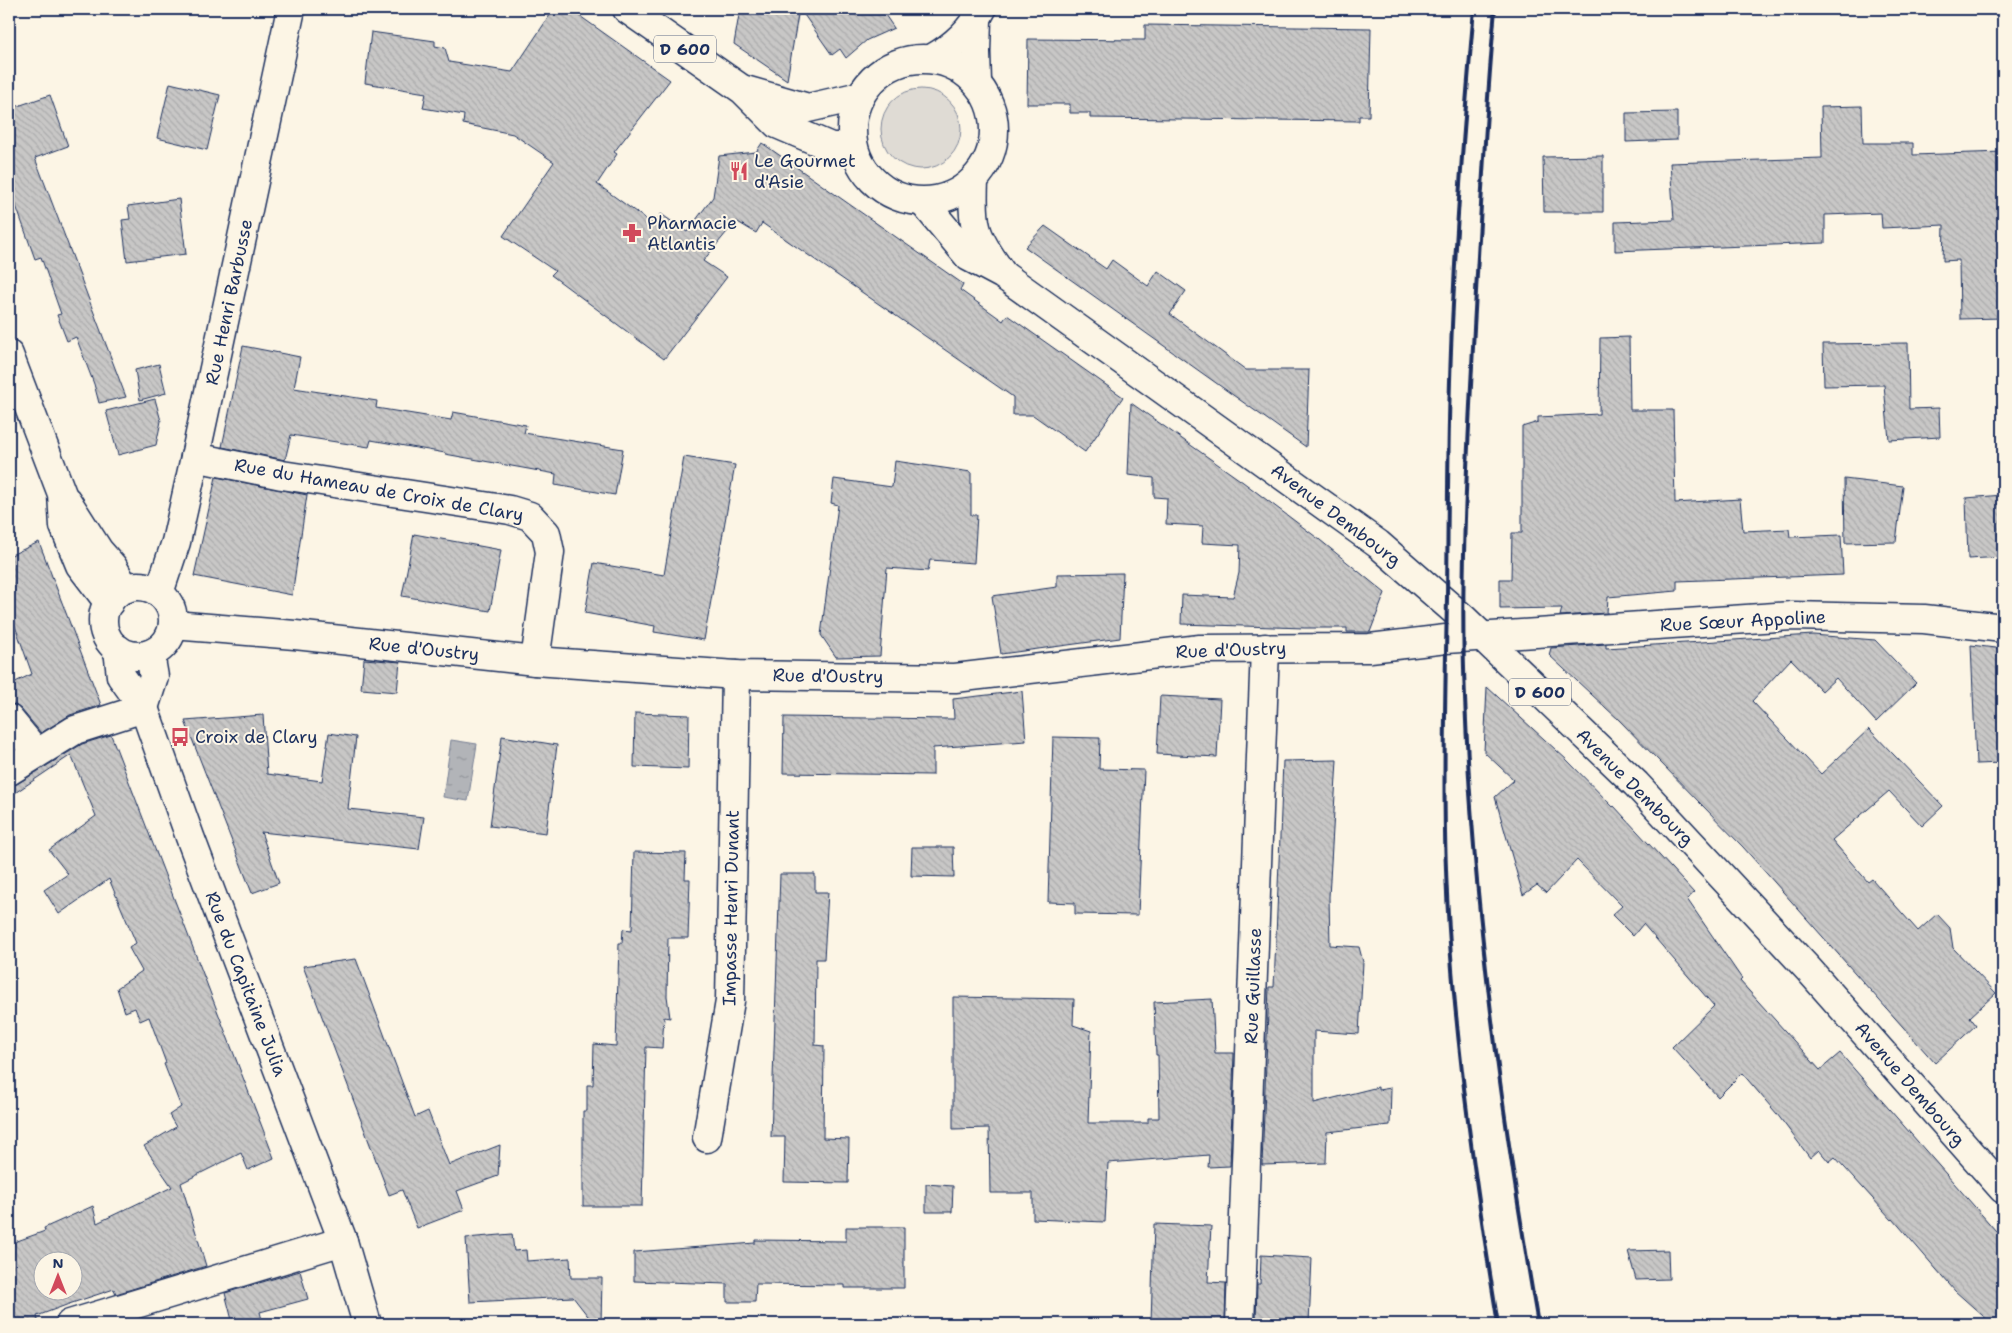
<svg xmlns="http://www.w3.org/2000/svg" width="2012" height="1333" viewBox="0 0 2012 1333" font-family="'Shantell Sans',sans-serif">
	<defs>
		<pattern id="water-ripples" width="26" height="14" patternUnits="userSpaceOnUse" patternTransform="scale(1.25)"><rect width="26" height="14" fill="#b2b4b8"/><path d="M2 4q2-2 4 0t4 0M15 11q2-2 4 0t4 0" fill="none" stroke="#909399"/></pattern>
		<pattern id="building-back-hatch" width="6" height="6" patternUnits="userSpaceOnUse" patternTransform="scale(1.25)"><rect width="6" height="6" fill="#c8c7c6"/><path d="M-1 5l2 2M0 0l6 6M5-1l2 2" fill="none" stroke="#ababac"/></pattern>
	</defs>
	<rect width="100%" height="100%" fill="#fcf5e5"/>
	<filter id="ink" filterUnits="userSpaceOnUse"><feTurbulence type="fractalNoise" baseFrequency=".02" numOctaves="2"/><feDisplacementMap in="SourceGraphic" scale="10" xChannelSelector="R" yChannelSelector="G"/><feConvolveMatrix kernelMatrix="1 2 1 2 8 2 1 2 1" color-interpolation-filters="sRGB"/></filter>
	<g filter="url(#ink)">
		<!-- green -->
		<circle fill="#dfdbd4" stroke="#7d8599" cx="921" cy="129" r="40"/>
		<!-- water -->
		<path fill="url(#water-ripples)" stroke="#767f94" d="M 451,740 L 477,744 L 468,801 L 443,797 Z"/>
		<!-- building -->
		<g fill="url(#building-back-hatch)" stroke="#1b2f5e" fill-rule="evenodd">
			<path d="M 554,9 L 570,9 L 670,80 L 614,152 L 617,154 L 597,184 L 654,225 L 661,214 L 687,232 L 713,197 L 719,156 L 756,152 L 762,143 L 963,284 L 960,290 L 1003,321 L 1007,315 L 1123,397 L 1085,452 L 1033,415 L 1013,415 L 1013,397 L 762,223 L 756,233 L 736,221 L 703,261 L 727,277 L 664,359 L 551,275 L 555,271 L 503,236 L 554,162 L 513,134 L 463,124 L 464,115 L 423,108 L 426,93 L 365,83 L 371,32 L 435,41 L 435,46 L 445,48 L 449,62 L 512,72 Z"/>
			<path d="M 740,9 L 799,9 L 787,80 L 734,44 Z"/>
			<path d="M 800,9 L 881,9 L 894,28 L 867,40 L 846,58 L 840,49 L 832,55 Z"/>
			<path d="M 1145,25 L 1371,28 L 1369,116 L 1359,116 L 1359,121 L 1090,118 L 1090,113 L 1070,113 L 1070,104 L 1027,104 L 1028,39 L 1145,40 Z"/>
			<path d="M 170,83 L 220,95 L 207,150 L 157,138 Z"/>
			<path d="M 50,95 L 68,146 L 35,158 L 126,397 L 99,403 L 94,384 L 76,337 L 67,341 L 57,315 L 61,314 L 41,257 L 35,259 L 9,186 L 9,97 L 11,96 L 15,107 Z"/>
			<path d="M 1862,106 L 1863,143 L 1913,143 L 1913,155 L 2003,152 L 2003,318 L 1960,319 L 1959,260 L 1943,261 L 1944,225 L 1882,228 L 1881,213 L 1825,215 L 1825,243 L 1615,251 L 1615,222 L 1674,220 L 1670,163 L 1822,158 L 1821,107 Z"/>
			<path d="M 1677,112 L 1677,140 L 1626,142 L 1626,113 Z"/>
			<path d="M 1603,156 L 1603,212 L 1544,212 L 1543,157 Z"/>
			<path d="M 179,199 L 186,254 L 127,261 L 122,220 L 130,219 L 128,206 Z"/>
			<path d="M 1045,226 L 1106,269 L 1112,260 L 1148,286 L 1158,271 L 1186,291 L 1170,314 L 1246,370 L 1309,370 L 1306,447 L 1025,247 Z"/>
			<path d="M 1629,337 L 1630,410 L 1673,410 L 1675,503 L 1740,499 L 1743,531 L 1789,529 L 1790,537 L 1841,535 L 1843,575 L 1677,581 L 1677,591 L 1608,597 L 1607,613 L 1560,616 L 1562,608 L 1500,609 L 1500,579 L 1511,579 L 1512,533 L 1522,533 L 1522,427 L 1538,422 L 1538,417 L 1599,414 L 1600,338 Z"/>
			<path d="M 1908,343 L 1909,409 L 1939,408 L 1940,437 L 1889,440 L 1884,385 L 1824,386 L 1823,344 Z"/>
			<path d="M 243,346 L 300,357 L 294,388 L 377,401 L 376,408 L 451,420 L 453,412 L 526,425 L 524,433 L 623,449 L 615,495 L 555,485 L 556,474 L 445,454 L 445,453 L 371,440 L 369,447 L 291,435 L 285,460 L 222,447 Z"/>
			<path d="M 159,364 L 166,393 L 140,400 L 135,370 Z"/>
			<path d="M 155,399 L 161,421 L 156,445 L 118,455 L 106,411 Z"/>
			<path d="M 1131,403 L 1243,482 L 1320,540 L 1385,593 L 1370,632 L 1347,632 L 1347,628 L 1304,628 L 1181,624 L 1182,595 L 1233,597 L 1239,573 L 1240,545 L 1202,543 L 1203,526 L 1166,524 L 1167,498 L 1154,497 L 1154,478 L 1128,475 Z"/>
			<path d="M 684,457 L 735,465 L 704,640 L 654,632 L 655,626 L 585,613 L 594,563 L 664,575 Z"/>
			<path d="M 895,461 L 971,472 L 971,515 L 977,515 L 974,563 L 930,560 L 928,571 L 887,568 L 880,656 L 836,657 L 821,635 L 838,505 L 831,503 L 834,479 L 892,487 Z"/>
			<path d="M 216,477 L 307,495 L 292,595 L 194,576 Z"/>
			<path d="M 1844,479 L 1903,486 L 1896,542 L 1845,543 Z"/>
			<path d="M 2003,495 L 2003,557 L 1968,559 L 1966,498 Z"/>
			<path d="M 414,534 L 501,550 L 490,611 L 402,596 Z"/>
			<path d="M 39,542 L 101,705 L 70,715 L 41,733 L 21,709 L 15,705 L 9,704 L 9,685 L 32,674 L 9,609 L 9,556 Z"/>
			<path d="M 1123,573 L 1120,638 L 1001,654 L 992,596 L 1057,587 L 1057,574 Z"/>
			<path d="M 1813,635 L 1875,640 L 1916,683 L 1876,722 L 1836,678 L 1822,691 L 1791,659 L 1752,701 L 1821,774 L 1869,729 L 1943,806 L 1922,826 L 1889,791 L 1832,840 L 1868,882 L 1872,879 L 1918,931 L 1937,914 L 1950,928 L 1953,948 L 1996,993 L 1970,1017 L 1976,1025 L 1935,1063 L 1743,847 L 1619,720 L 1549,655 L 1551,648 L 1606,644 L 1606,648 Z"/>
			<path d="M 1971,645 L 2003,649 L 2003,763 L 1976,764 Z"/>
			<path d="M 364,659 L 400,662 L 397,692 L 361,689 Z"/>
			<path d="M 1487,687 L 1567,760 L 1613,807 L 1614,806 L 1694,893 L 1687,899 L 1742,979 L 1740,981 L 1820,1070 L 1840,1053 L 2003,1239 L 2003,1324 L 1992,1324 L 1955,1291 L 1893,1219 L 1892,1220 L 1835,1157 L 1829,1162 L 1819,1150 L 1810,1158 L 1777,1114 L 1742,1073 L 1718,1097 L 1672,1047 L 1714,1006 L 1643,924 L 1633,936 L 1612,915 L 1622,906 L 1577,860 L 1546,893 L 1537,885 L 1523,895 L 1495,797 L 1514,780 L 1484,752 Z"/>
			<path d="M 1022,691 L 1026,741 L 933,748 L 933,775 L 783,773 L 784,717 L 954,719 L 953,699 Z"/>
			<path d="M 1160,696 L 1220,699 L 1217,757 L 1157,754 Z"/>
			<path d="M 635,713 L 689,715 L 688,769 L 634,767 Z"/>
			<path d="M 263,715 L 267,774 L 322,781 L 329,733 L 356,737 L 348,809 L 424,817 L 419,849 L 261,832 L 279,883 L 252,893 L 185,721 Z"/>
			<path d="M 111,735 L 274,1158 L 248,1170 L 241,1153 L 181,1183 L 206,1266 L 116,1294 L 114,1289 L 69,1304 L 37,1316 L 39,1324 L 9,1324 L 9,1244 L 45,1231 L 44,1228 L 93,1206 L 97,1223 L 172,1187 L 144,1146 L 176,1127 L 169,1115 L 181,1107 L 164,1064 L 166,1063 L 149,1017 L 140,1021 L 135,1008 L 125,1012 L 117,988 L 142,971 L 129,948 L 136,943 L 109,879 L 59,914 L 44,890 L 68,874 L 49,850 L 96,816 L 71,755 L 9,797 L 9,787 L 17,784 L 82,744 ZM 42,1260 L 72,1260 L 72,1290 L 42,1290 Z"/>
			<path d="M 502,736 L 557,745 L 546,833 L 490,826 Z"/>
			<path d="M 1053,737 L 1100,738 L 1099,769 L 1144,770 L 1138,915 L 1075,914 L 1075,903 L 1048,902 Z"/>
			<path d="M 1337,760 L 1329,897 L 1330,945 L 1359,947 L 1363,962 L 1359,1034 L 1314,1031 L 1314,1103 L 1378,1087 L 1378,1090 L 1391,1088 L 1390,1125 L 1327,1132 L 1326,1163 L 1262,1165 L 1269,987 L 1274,987 L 1283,761 Z"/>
			<path d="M 912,847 L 953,847 L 954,877 L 911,876 Z"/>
			<path d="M 634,852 L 686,853 L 685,879 L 690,879 L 688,938 L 668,938 L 667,996 L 670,1018 L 664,1017 L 662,1048 L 646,1047 L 642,1206 L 583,1206 L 583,1111 L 587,1111 L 587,1085 L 593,1085 L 594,1044 L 616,1046 L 619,943 L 622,943 L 623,929 L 632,930 Z"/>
			<path d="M 780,874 L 815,874 L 815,892 L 828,892 L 824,959 L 816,959 L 815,1045 L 824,1046 L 823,1138 L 849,1139 L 848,1183 L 784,1182 L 785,1137 L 771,1137 Z"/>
			<path d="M 356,959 L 415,1117 L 428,1111 L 449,1165 L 500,1145 L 498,1176 L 457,1191 L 464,1210 L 417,1228 L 402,1190 L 389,1195 L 303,966 Z"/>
			<path d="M 953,997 L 1074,999 L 1073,1025 L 1091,1031 L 1088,1123 L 1148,1123 L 1148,1118 L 1159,1118 L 1158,1055 L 1156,1055 L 1154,1002 L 1212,999 L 1215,1053 L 1234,1053 L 1230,1166 L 1208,1167 L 1209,1155 L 1108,1163 L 1105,1222 L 1033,1219 L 1033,1193 L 990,1193 L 989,1128 L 953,1129 Z"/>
			<path d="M 926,1184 L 953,1186 L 952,1212 L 926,1212 Z"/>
			<path d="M 1154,1224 L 1211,1226 L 1208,1282 L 1226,1283 L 1225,1324 L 1151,1324 Z"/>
			<path d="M 846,1227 L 904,1227 L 904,1288 L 845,1288 L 845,1285 L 756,1284 L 755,1302 L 727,1302 L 727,1284 L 634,1281 L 634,1252 L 755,1243 L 755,1240 L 846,1241 Z"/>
			<path d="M 512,1234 L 514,1251 L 526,1250 L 527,1261 L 570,1258 L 571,1278 L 602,1278 L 601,1324 L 594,1324 L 573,1297 L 470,1302 L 466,1238 Z"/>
			<path d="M 1668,1250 L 1669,1279 L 1636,1280 L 1628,1251 Z"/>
			<path d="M 1261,1255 L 1312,1258 L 1309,1324 L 1256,1324 L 1257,1284 L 1260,1284 Z"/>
			<path d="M 300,1271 L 308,1299 L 260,1312 L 263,1324 L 233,1324 L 225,1293 Z"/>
		</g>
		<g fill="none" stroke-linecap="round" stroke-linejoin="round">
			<!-- minor casing -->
			<g stroke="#1b2f5e" stroke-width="31">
				<g id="minor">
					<path d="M 933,58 C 954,46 971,31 982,9"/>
					<path d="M 977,82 L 976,52 L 977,19"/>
					<path d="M 9,355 L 62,494 L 64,526 L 80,565 L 109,603"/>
					<path d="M 195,457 L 282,475 L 510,510 L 530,516 L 546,533 L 550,552 L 535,661"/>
					<path d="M 67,501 L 99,551 L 113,567 L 125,589"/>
					<circle cx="138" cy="621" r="35"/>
					<path d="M 159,593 L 176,542 L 195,457 L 291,9"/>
					<path d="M 173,625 L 295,635 L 535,661 L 736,675 L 955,678 L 1200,649 L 1370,648 L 1446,639 L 1792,616 L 1924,619 L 2003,628"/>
					<path d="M 118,649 L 121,676 L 144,708 L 190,837 L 343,1241 L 367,1324"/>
					<path d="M 144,708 L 154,677 L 150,654"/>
					<path d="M 9,719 L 37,753"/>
					<path d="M 9,771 L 75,730 L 144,708"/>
					<path d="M 707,1138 L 730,1001 L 736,675"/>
					<path d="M 70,1324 L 343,1241"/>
					<path d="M 1240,1324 L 1265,648"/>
				</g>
			</g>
			<!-- major casing -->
			<g stroke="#1b2f5e" stroke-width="31">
				<g id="major">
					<path d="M 627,9 L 743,90 L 777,124 L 831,147 L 853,147"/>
					<circle cx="923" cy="130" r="71"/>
					<path d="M 745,90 L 808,108 L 860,96"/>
					<path d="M 974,181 C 972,226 974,235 1001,272"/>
					<path d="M 923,202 L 969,257 L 1003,275 L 1378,544 L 1464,619 L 1636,784 L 1809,970 L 2003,1189"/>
				</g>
			</g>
			<!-- minor -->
			<use href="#minor" stroke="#fcf5e5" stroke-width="28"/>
			<!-- major -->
			<use href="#major" stroke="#fcf5e5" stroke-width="28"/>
			<!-- rail -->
			<g stroke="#1b2f5e" stroke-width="4">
				<path d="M 1474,9 C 1466,101 1458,194 1454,286 C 1448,390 1448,494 1447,598 C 1445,717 1441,837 1451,956 C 1460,1079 1478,1202 1498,1324"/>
				<path d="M 1495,9 C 1485,121 1479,234 1473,347 C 1467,463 1460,581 1465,698 C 1473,908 1502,1117 1538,1324"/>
			</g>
		</g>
	</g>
	<!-- icons -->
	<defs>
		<g id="restaurant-bare" transform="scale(1.5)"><path d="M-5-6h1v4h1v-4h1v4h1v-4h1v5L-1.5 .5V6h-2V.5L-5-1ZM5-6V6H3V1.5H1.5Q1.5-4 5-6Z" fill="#d1495b" stroke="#fcf5e5" stroke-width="2.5" paint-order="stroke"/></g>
		<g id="pharmacy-bare" transform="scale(1.5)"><path d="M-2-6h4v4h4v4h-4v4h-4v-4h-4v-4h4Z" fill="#d1495b" stroke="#fcf5e5" stroke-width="2.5" paint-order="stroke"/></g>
		<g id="bus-bare" transform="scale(1.5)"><path d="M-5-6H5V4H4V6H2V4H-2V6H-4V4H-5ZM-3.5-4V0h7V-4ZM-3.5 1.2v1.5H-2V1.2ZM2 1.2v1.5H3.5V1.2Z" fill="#d1495b" stroke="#fcf5e5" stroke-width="2.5" paint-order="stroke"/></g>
	</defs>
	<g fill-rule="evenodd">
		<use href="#restaurant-bare" x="739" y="171"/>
		<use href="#pharmacy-bare" x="632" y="233"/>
		<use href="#bus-bare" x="180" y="737"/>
	</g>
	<g text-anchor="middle" stroke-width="4" stroke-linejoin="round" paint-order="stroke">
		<!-- shield labels -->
		<g fill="#fcf5e5" stroke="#5e6a86" stroke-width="1">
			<rect x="654" y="35.5" width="62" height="27" rx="4"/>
			<rect x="1509" y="678.5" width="62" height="27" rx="4"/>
		</g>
		<g font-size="16" font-weight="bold" fill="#1b2f5e">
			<text x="685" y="55">D 600</text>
			<text x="1540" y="698">D 600</text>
		</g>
		<!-- poi labels -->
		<g font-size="18" fill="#1b2f5e" stroke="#fcf5e5" text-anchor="start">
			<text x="754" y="167">Le Gourmet<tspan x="754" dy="21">d'Asie</tspan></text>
			<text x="647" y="229">Pharmacie<tspan x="647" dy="21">Atlantis</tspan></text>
			<text x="195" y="743">Croix de Clary</text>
		</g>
		<!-- street labels -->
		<g font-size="18" fill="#1b2f5e" stroke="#fcf5e5">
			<text transform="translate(229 302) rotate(-78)" y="6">Rue Henri Barbusse</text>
			<text transform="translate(379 490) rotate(10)" y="6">Rue du Hameau de Croix de Clary</text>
			<text transform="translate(1336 515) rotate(37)" y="6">Avenue Dembourg</text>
			<text transform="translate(1743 621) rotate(-3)" y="6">Rue Sœur Appoline</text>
			<text transform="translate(424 649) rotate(6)" y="6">Rue d'Oustry</text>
			<text transform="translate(1231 650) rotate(-2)" y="6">Rue d'Oustry</text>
			<text transform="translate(828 676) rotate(1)" y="6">Rue d'Oustry</text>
			<text transform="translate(1635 787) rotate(45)" y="6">Avenue Dembourg</text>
			<text transform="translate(731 908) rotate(-89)" y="6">Impasse Henri Dunant</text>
			<text transform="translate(246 984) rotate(69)" y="6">Rue du Capitaine Julia</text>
			<text transform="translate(1253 986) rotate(-88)" y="6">Rue Guillasse</text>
			<text transform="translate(1910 1084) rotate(49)" y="6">Avenue Dembourg</text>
		</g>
	</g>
	<!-- margin -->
	<rect width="2012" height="1333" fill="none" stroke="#fcf5e5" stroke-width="30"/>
	<rect x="15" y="15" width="1982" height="1303" fill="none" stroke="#1b2f5e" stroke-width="2" filter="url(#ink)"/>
	<!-- north arrow -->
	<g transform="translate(58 1276)"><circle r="24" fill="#fcf5e5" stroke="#a2a6af"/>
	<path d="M0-4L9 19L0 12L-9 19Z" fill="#d1495b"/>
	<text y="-8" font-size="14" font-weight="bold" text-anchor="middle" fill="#1b2f5e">N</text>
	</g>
</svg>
